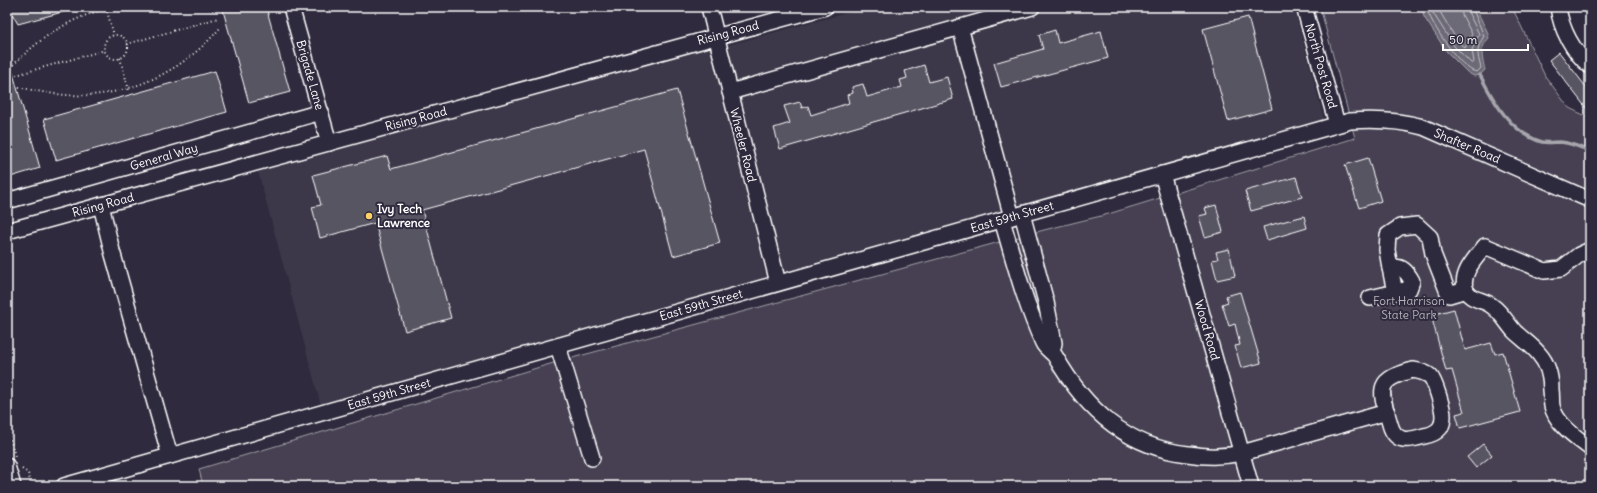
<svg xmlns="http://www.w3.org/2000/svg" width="1597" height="493" viewBox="0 0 1597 493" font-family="Delius,sans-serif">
	<rect width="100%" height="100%" fill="#2f2a3d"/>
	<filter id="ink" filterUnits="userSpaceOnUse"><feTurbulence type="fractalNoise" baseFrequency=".025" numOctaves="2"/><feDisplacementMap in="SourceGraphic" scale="8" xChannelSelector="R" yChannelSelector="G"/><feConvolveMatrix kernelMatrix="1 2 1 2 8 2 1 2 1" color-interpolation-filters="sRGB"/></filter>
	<g filter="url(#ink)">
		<!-- built -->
		<g fill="#3c3749">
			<path d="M 869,7 L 1294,7 L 1324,119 L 782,274 L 724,46 Z"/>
			<path d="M 710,44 L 767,279 L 321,406 L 257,168 Z"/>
		</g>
		<!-- green -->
		<path fill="#464152" stroke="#a2a0a8" d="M 1320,7 L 1512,7 L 1545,76 L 1569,108 L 1590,118 L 1590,486 L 203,486 L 199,469 L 550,364 L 1044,230 L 1105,215 L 1355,138 Z"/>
		<!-- water -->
		<path fill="#6d6a77" stroke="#a7a6ad" d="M 1422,7 L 1475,7 L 1487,31 L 1489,38 C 1479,48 1482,57 1485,70 L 1480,75 L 1474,76 L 1468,73 L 1447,52 L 1424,17 Z"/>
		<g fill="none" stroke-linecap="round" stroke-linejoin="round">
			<!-- shore -->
			<g stroke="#c5c3c9" stroke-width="1">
				<path d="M 1426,7 C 1430,22 1461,71 1477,72 L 1481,68 C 1477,53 1476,49 1484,36 L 1472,7"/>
				<path d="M 1431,7 L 1433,13 L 1454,46 L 1472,64 L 1474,62 L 1472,50 L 1479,34 L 1468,12 L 1467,7"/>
				<path d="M 1437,7 L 1458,42 L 1465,48 L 1472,34 L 1462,15 L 1461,7"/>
			</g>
			<!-- stream -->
			<path stroke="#a7a6ad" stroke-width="3.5" d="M 1480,75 C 1494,102 1511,133 1542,142 C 1547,143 1554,142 1560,142 C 1571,143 1580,147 1590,151"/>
		</g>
		<!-- building -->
		<g fill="#595564" stroke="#fff">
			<path d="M 8,7 L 69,7 L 70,10 L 18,24 Z"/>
			<path d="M 222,7 L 266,7 L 290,92 L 249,103 Z"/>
			<path d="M 1248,17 L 1272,109 L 1228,121 L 1203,29 Z"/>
			<path d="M 1055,30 L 1058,43 L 1101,31 L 1108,58 L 1001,87 L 994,63 L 1043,49 L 1039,35 Z"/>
			<path d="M 1559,52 L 1590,92 L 1590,113 L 1549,60 Z"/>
			<path d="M 7,63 L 10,63 L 40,168 L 7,178 Z"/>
			<path d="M 924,65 L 929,82 L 947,77 L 953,99 L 780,149 L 774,128 L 790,123 L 784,106 L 800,102 L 802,108 L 808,106 L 811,115 L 849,103 L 847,95 L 853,93 L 852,87 L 863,84 L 867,97 L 902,87 L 900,80 L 907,78 L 905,71 Z"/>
			<path d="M 215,71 L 227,112 L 56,160 L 44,119 Z"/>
			<path d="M 677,90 L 720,243 L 673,256 L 644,149 L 422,210 L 451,318 L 405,331 L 375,223 L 320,238 L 312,207 L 321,205 L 313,175 L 387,156 L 391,169 Z"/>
			<path d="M 1368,158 L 1381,201 L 1359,208 L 1345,165 Z"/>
			<path d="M 1296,177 L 1302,197 L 1251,211 L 1245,191 Z"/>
			<path d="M 1216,205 L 1223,232 L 1205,237 L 1199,216 L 1207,214 L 1205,208 Z"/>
			<path d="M 1304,216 L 1307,228 L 1267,240 L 1263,227 Z"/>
			<path d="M 1229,249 L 1235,276 L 1217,280 L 1212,260 L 1218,259 L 1216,252 Z"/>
			<path d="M 1240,292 L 1261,363 L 1241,368 L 1235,346 L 1240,345 L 1235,324 L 1229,326 L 1222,304 L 1228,302 L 1226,296 Z"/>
			<path d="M 1454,309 L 1465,350 L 1491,343 L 1495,354 L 1503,352 L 1520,412 L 1460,428 L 1456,414 L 1464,412 L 1452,370 L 1446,371 L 1431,315 Z"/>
			<path d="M 1483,444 L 1492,455 L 1476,468 L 1467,457 Z"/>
		</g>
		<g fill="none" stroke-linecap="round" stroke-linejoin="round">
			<!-- minor casing -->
			<g stroke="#fff" stroke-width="18">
				<g id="minor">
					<path d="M 291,7 L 329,143"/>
					<path d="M 709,7 L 778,283"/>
					<path d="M 1304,7 L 1337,124"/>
					<path d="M 1558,7 C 1561,29 1573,52 1590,66"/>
					<path d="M 960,27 L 1012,217"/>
					<path d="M 730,92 L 1032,7"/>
					<path d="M 1162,174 L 1251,486"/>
					<path d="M 7,201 L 321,112"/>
					<path d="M 101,205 L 112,251 L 170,456"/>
					<path d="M 1022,214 L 1046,302 L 1054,343 L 1052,352"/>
					<path d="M 1002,220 C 1014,261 1025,304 1043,343 C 1045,348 1051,351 1055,356 C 1085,409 1126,447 1188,454 C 1206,457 1224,457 1242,453 L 1387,412"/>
					<path d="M 7,231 L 825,7"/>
					<path d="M 1590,250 L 1579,255 L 1561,269 L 1544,271 L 1485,246 C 1476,258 1461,272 1465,288 C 1469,301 1484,299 1492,306 C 1501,312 1507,323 1514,331 C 1522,339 1532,345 1539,354 C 1548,364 1551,377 1551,390 C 1552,395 1551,401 1552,406 C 1556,424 1576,437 1590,448"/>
					<path d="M 1390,268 L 1387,250 L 1388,235 L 1400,227 L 1417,225 L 1430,237 L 1433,254 L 1449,295 L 1466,290"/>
					<path d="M 1370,298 L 1409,289 L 1412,281 C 1407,272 1402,265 1390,268 L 1395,292"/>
					<path d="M 558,346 L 592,458"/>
					<path d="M 1413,370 C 1419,371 1425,372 1430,376 C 1435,381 1443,408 1443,416 C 1443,420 1442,425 1440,428 C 1436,433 1430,435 1424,436 C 1408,441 1395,443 1390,424 C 1380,390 1374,380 1413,370 Z"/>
					<path d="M 7,466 L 13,486"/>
					<path d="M 64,486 L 1350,121 C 1376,119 1398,120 1423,127 L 1590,200"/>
				</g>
			</g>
			<!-- path -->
			<g stroke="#fff" stroke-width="2" stroke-dasharray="1 3" stroke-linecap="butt">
				<path d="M 205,7 L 216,11"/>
				<path d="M 106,8 L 114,35"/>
				<circle cx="116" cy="47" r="12"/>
				<path d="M 127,44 L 218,18"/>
				<path d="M 120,58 L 129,90"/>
				<path d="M 13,65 C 44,35 68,19 111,7"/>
				<path d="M 16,75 L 105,50"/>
				<path d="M 19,87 C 35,91 51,94 67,95 C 126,99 183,72 220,28"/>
				<path d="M 7,428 L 15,456"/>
				<path d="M 22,469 L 28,473 L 31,486"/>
			</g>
			<!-- minor -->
			<use href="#minor" stroke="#2f2a3d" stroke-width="15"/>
		</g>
	</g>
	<!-- markers -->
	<circle fill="#ffd166" stroke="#2f2a3d" stroke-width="1.5" cx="369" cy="216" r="4"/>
	<g text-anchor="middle" stroke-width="4" stroke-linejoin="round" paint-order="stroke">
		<!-- street labels -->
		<g font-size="12" fill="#fff" stroke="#2f2a3d">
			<text transform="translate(728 33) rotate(-15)" y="4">Rising Road</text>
			<text transform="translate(1321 66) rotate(74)" y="4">North Post Road</text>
			<text transform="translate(310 75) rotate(74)" y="4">Brigade Lane</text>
			<text transform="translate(416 119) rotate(-15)" y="4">Rising Road</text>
			<text transform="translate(743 145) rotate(76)" y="4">Wheeler Road</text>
			<text transform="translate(1467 146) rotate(23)" y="4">Shafter Road</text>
			<text transform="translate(164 157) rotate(-16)" y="4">General Way</text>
			<text transform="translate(103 205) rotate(-15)" y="4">Rising Road</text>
			<text transform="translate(1012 217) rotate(-16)" y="4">East 59th Street</text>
			<text transform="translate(701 305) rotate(-16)" y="4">East 59th Street</text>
			<text transform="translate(1207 330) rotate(74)" y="4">Wood Road</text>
			<text transform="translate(389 394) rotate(-16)" y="4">East 59th Street</text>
		</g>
		<!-- poi labels -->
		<g font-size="12" font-weight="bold" fill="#fff" stroke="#2f2a3d" text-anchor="start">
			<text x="377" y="213">Ivy Tech<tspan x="377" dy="14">Lawrence</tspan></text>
		</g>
		<!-- park labels -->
		<g font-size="12" fill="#b5b3ba" stroke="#2f2a3d">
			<text x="1409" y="305">Fort Harrison<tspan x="1409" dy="14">State Park</tspan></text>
		</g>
	</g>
	<!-- margin -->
	<rect width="1597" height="493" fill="none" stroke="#2f2a3d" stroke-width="24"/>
	<rect x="12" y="12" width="1573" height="469" fill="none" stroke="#fff" stroke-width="1.5" filter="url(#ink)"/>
	<!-- scale -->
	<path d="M1443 44v6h85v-6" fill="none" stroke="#ffffff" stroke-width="2"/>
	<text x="1449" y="44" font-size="12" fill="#ffffff" stroke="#2f2a3d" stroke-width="3" paint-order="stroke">50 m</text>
</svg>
